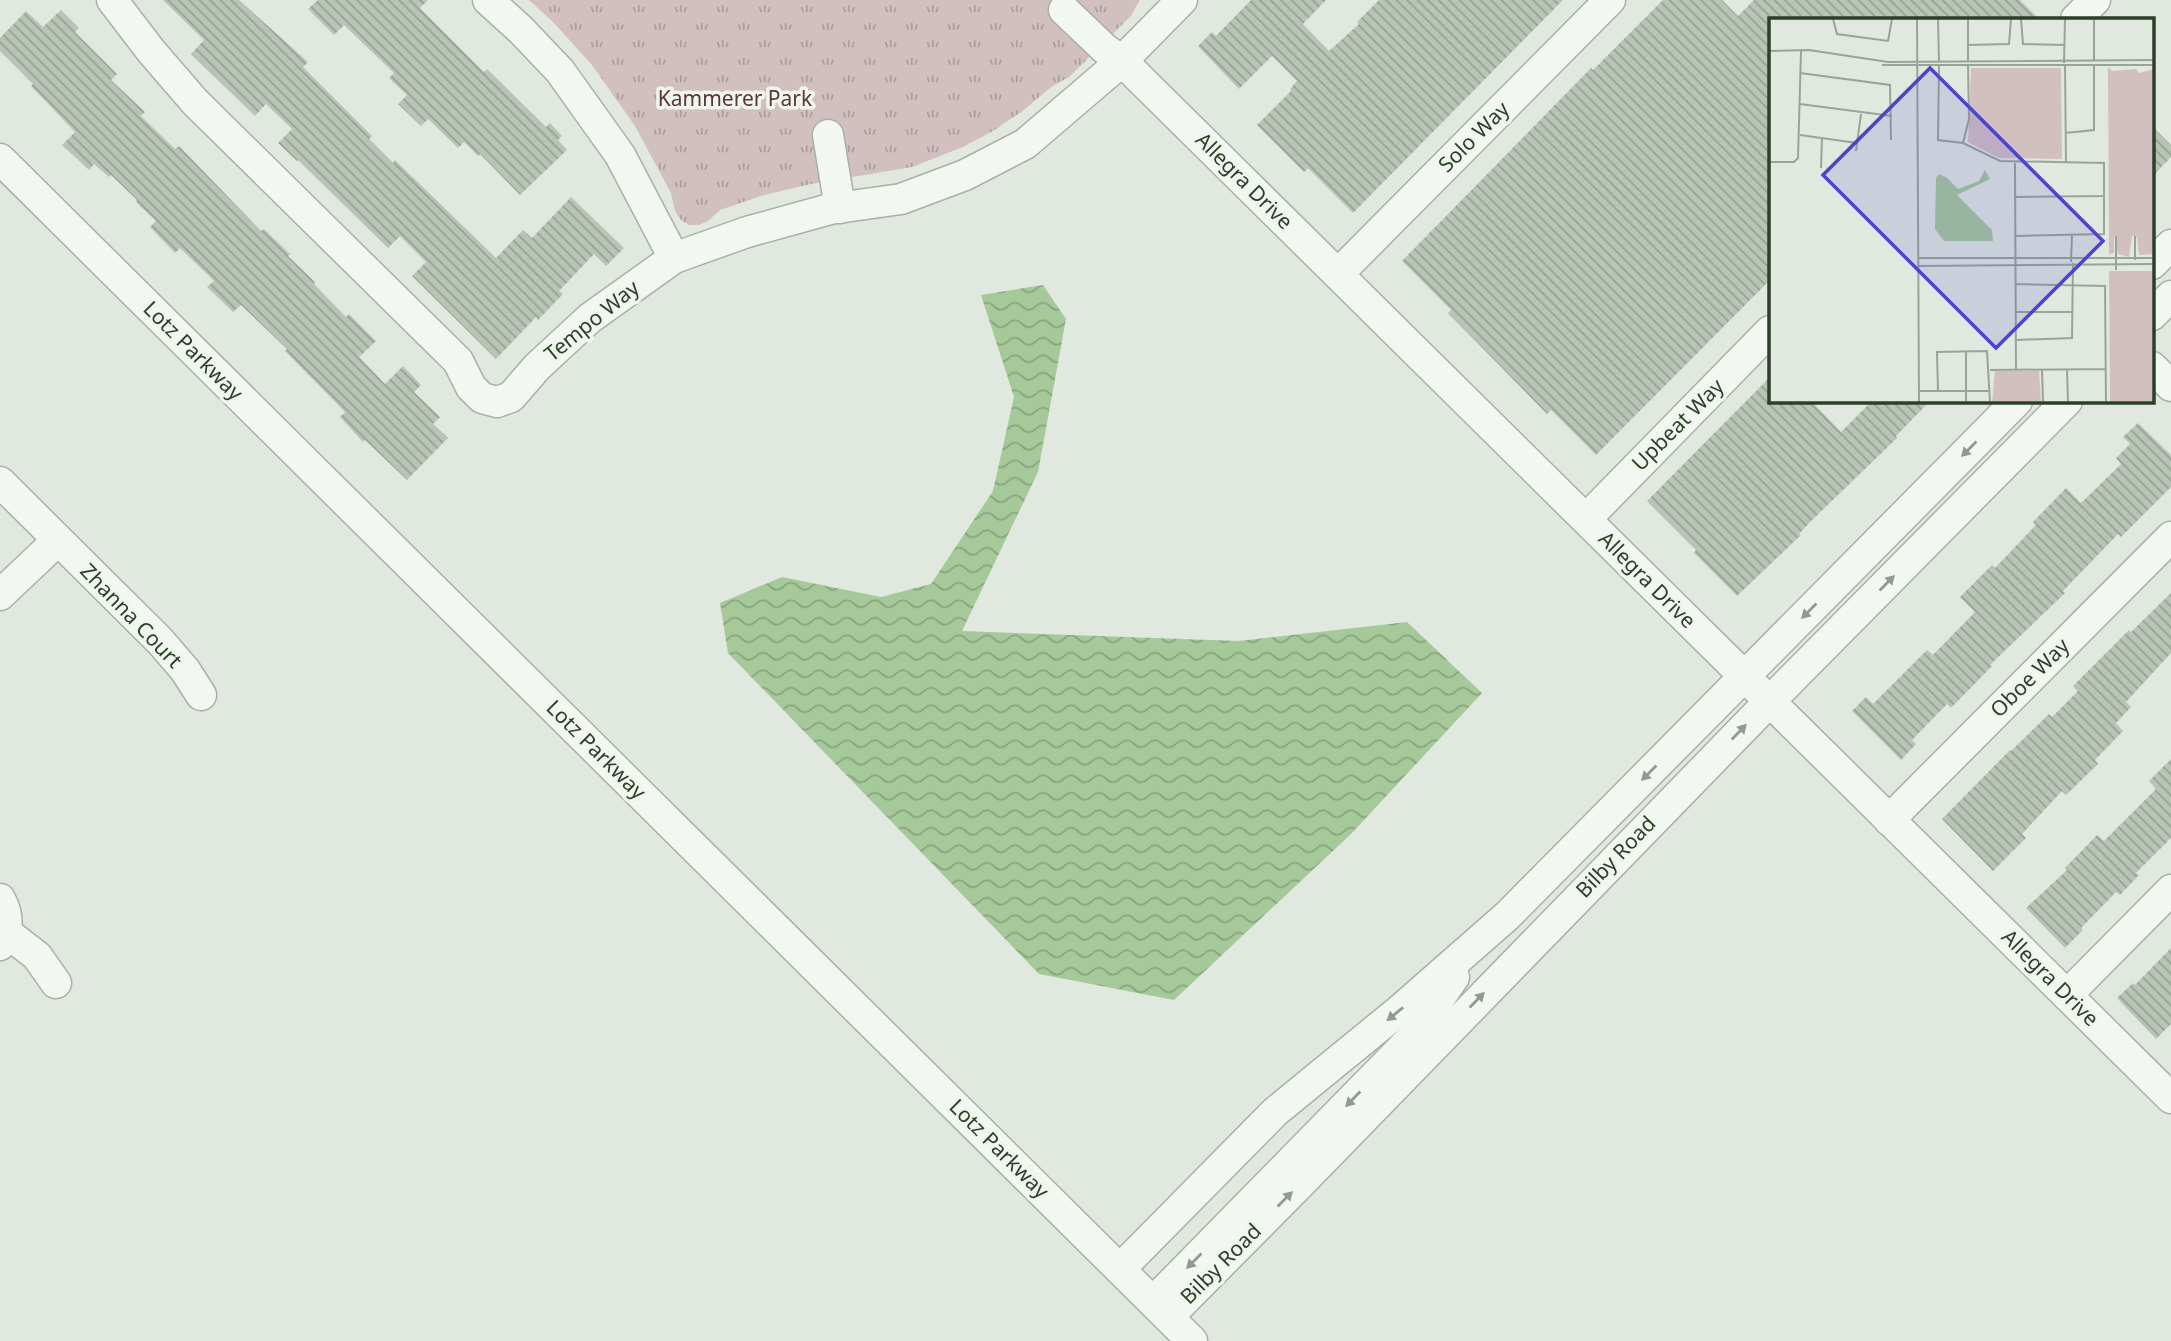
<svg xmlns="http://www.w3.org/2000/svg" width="2171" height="1341" viewBox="0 0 2171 1341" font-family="'Noto Sans',sans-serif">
	<defs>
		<pattern id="grass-tufts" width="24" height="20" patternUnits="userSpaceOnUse" patternTransform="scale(1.75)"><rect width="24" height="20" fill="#d2c0c1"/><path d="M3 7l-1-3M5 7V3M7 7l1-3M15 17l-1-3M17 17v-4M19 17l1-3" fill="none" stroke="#ab9d9d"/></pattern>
		<pattern id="water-waves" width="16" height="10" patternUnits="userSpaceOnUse" patternTransform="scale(1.75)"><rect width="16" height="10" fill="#a6c99a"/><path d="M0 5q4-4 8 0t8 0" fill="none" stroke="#87a57e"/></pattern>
		<pattern id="building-back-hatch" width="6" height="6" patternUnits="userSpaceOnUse" patternTransform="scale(1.75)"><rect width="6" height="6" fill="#b8c5b6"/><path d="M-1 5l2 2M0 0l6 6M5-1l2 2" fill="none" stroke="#96a194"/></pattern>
	</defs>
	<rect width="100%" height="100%" fill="#e1e8df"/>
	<!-- grass -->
	<path fill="url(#grass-tufts)" d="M 529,0 L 1140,0 L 1131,16 L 1069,77 L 1051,87 L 1024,110 L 993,131 L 963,147 L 912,167 L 811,184 L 764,195 L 720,210 L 708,221 L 699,225 L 689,225 L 681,220 L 675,211 L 671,193 L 635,126 L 592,65 L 553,22 Z"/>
	<!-- water -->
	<path fill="url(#water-waves)" d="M 1043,285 L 1066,319 L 1038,472 L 962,631 L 1238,641 L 1407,622 L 1482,693 L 1352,833 L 1174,1000 L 1039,974 L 728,653 L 720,603 L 782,577 L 881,597 L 931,584 L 993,491 L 1014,397 L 981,295 Z"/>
	<!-- building -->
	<g fill="url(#building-back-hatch)">
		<path d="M 163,0 L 239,0 L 308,62 L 303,67 L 372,136 L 369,139 L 393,163 L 395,160 L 496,258 L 523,230 L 532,238 L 571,197 L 624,248 L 606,266 L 594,254 L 559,291 L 563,294 L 538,320 L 536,317 L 496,359 L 412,276 L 426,262 L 400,236 L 388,248 L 298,160 L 297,161 L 278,143 L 292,129 L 266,104 L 255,116 L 191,54 L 204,40 Z"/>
		<path d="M 318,0 L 428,0 L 420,8 L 484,72 L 487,69 L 546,127 L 550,123 L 562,136 L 558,140 L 567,150 L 520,195 L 480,154 L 478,156 L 464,142 L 458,148 L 428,119 L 421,126 L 398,104 L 407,95 L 389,78 L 394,73 L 344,25 L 334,35 L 308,9 Z"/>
		<path d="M 1251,0 L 1326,0 L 1303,24 L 1329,51 L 1359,24 L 1357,22 L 1379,0 L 1563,0 L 1353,213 L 1308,168 L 1304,172 L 1257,125 L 1291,91 L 1290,89 L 1297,81 L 1272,56 L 1239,89 L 1198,46 L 1212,32 L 1216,36 Z"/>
		<path d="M 1663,0 L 1722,0 L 1738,16 L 1754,0 L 2020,0 L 2039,19 L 1770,19 L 1770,280 L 1596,455 L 1551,410 L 1547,414 L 1501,367 L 1448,313 L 1451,310 L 1402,261 L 1591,68 L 1593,70 Z"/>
		<path d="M 61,10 L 79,28 L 75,32 L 117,74 L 111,80 L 145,112 L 141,116 L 175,149 L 179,146 L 261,231 L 264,229 L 290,254 L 288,256 L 315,282 L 314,284 L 346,317 L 349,314 L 376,341 L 359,357 L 385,384 L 403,366 L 421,385 L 414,392 L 440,417 L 433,424 L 448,438 L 407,480 L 365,440 L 363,442 L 340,417 L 345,412 L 285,351 L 287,349 L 241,305 L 233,312 L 207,287 L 214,281 L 180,248 L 175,253 L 150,227 L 156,221 L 136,202 L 137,200 L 111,175 L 109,177 L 94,164 L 89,170 L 62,145 L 75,132 L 31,86 L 33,84 L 0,51 L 0,38 L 26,11 L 43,27 Z"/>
		<path d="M 2152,126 L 2171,145 L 2171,157 L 2152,177 Z"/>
		<path d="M 1770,377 L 1770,401 L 1811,401 L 1841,432 L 1872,401 L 1930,401 L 1896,436 L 1897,438 L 1810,522 L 1799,534 L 1801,535 L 1737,596 L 1694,553 L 1696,550 L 1647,501 Z"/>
		<path d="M 2138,423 L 2171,455 L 2171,487 L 2121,537 L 2118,534 L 2063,591 L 2065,593 L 1990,665 L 1992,666 L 1951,708 L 1947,704 L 1912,740 L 1916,744 L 1901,760 L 1852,711 L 1866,697 L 1873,704 L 1927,650 L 1933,655 L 1975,612 L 1960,597 L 1992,565 L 1995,568 L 2036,525 L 2033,522 L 2066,488 L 2081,503 L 2121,464 L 2116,458 L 2130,444 L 2123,437 Z"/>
		<path d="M 2171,593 L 2171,653 L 2126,702 L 2131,707 L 2116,723 L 2123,731 L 2095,760 L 2098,764 L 2066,795 L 2062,791 L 2022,834 L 2026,838 L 1993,871 L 1942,819 L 2010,750 L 2011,751 L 2049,714 L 2052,717 L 2078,691 L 2073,686 L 2129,630 L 2131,632 Z"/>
		<path d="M 2171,759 L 2171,838 L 2136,873 L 2139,875 L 2120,895 L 2116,892 L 2081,928 L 2083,930 L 2065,948 L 2026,908 L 2067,870 L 2065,868 L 2097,835 L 2104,841 L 2156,789 L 2149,781 Z"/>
		<path d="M 2171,948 L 2171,1024 L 2156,1039 L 2117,998 L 2133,983 L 2135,985 Z"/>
	</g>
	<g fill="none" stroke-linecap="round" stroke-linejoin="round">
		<!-- minor casing -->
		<g stroke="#a7b2a4" stroke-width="33">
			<g id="minor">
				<path d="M 112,0 L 151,51 L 195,102 L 458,361 L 471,387 L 482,398 L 497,402 L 511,397 L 537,367 L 590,318 L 674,258 L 747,232 L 830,209 L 901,199 L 965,175 L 1025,144 L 1122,61 L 1182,0"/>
				<path d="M 488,0 L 521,30 L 560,71 L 620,155 L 674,258"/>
				<path d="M 1064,10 L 1105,49 L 1122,61 L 2171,1098"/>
				<path d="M 2076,19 L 2095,0"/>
				<path d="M 828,135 L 840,208"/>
				<path d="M 0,159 L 1192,1341"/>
				<path d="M 2152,264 L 2171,245"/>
				<path d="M 1338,274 L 1610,0"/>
				<path d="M 2152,315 L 2171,296"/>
				<path d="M 2152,367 L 2171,386"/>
				<path d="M 0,482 L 160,641 L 185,670 L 201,695"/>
				<path d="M 1586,519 L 1770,331"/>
				<path d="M 0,595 L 57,541"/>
				<path d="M 1889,820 L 2171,537"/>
				<path d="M 0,899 C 9,915 9,929 0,945"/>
				<path d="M 6,932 L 37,956 L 56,983"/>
				<path d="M 2067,995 L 2171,890"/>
				<path d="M 1120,1269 L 1275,1112 L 1401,1009 L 1507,916 L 2017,401"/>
				<path d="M 1153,1302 L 1413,1037 L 1454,977"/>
				<path d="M 1168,1317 L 1302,1182 L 1770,701 L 2067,401"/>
			</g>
		</g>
		<!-- minor -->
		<use href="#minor" stroke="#f2f7f2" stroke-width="30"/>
	</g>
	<!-- one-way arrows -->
	<defs><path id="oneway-solid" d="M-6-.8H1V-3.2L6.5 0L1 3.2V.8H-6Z" transform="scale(1.75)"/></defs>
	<g fill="#8e9c8d">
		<use href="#oneway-solid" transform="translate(1969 449) rotate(135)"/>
		<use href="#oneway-solid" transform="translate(1887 583) rotate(-45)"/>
		<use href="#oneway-solid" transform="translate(1809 611) rotate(135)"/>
		<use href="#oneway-solid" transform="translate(1739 732) rotate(-46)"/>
		<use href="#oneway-solid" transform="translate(1649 773) rotate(135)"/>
		<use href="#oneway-solid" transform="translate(1477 1000) rotate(-46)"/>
		<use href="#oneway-solid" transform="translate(1395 1014) rotate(141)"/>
		<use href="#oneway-solid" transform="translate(1353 1099) rotate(134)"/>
		<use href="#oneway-solid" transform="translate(1285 1199) rotate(-45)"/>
		<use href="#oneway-solid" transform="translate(1194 1261) rotate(135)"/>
	</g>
	<g text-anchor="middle" stroke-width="7" stroke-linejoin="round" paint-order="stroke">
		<!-- park labels -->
		<g font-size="21" fill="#5b3635" stroke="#f0f6ee">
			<text x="735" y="106">Kammerer Park</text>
		</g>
		<!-- street labels -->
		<g font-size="21" fill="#2b4028" stroke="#f0f6ee">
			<text transform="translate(1474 137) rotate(-45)" y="7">Solo Way</text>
			<text transform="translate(1244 181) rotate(45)" y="7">Allegra Drive</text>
			<text transform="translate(592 321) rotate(-39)" y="7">Tempo Way</text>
			<text transform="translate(193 351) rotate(45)" y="7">Lotz Parkway</text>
			<text transform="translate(1678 425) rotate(-45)" y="7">Upbeat Way</text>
			<text transform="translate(1647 580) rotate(45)" y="7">Allegra Drive</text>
			<text transform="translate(131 616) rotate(46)" y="7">Zhanna Court</text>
			<text transform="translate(2030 678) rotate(-45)" y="7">Oboe Way</text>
			<text transform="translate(596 750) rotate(45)" y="7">Lotz Parkway</text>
			<text transform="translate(1616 857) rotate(-46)" y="7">Bilby Road</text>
			<text transform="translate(2050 978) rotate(45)" y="7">Allegra Drive</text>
			<text transform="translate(999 1149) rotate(45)" y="7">Lotz Parkway</text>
			<text transform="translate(1221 1264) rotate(-45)" y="7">Bilby Road</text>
		</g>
	</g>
	<!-- overview -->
	<g transform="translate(1769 18)">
		<rect width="385" height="385" fill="#e1e8df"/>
		<path d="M 339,49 L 343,53 L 367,51 L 370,55 L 385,51 L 385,236 L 370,237 L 368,219 L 363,218 L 360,239 L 349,236 L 345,218 L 345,235 L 340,236 ZM 202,50 L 292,50 L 293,141 L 230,140 L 199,124 ZM 340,253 L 385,253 L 385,384 L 341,384 ZM 226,353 L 270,353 L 272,384 L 223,384 Z" fill="#d2c0c1"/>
		<path d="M 207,53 L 238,53 L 238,97 L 207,97 Z" fill="#d2c0c1"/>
		<path d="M 216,152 L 221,161 L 188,177 L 223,212 L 224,223 L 175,223 L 166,211 L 167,160 L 170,156 L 177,159 L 189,171 L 210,163 Z" fill="#a6c99a"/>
		<path fill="none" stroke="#98a596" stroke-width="2" d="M 64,1 L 68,16 L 119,23 L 123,1M 148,1 L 150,384M 169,1 L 170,44M 199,1 L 199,44M 252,1 L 254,26 L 296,27M 325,1 L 325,43M 199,27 L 240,26 L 242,1M 0,33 L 40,32 L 119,44 L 385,42M 295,45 L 296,1M 113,47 L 385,47M 170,47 L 169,122 L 194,125 L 231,143 L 335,145 L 335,216 L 246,218M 296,47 L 297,144M 31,55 L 121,67 L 122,122M 0,58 L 0,144M 31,86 L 123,98M 296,115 L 325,112 L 325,46M 31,117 L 88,125M 194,125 L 200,101 L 199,47M 87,133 L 92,96M 0,144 L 25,144 L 29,140 L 32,33M 246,145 L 247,352M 52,150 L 53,120M 246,179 L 336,178M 347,218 L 347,252M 149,240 L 385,240M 366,242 L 366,218M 302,244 L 303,217M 149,248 L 385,246M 246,266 L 336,268 L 337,384M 246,294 L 303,294M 246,322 L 303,320 L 304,245M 197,333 L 197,384M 298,351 L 299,384M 221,352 L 337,351M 273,352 L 274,384M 150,373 L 221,373M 169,373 L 168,334 L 218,333 L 221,384"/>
		<path fill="#4d43cf" fill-opacity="0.15" stroke="#4d43cf" stroke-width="3.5" d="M 161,50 L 334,223 L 227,330 L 54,157 Z"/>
		<rect width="385" height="385" fill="none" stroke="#2b4028" stroke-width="3.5"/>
	</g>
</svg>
